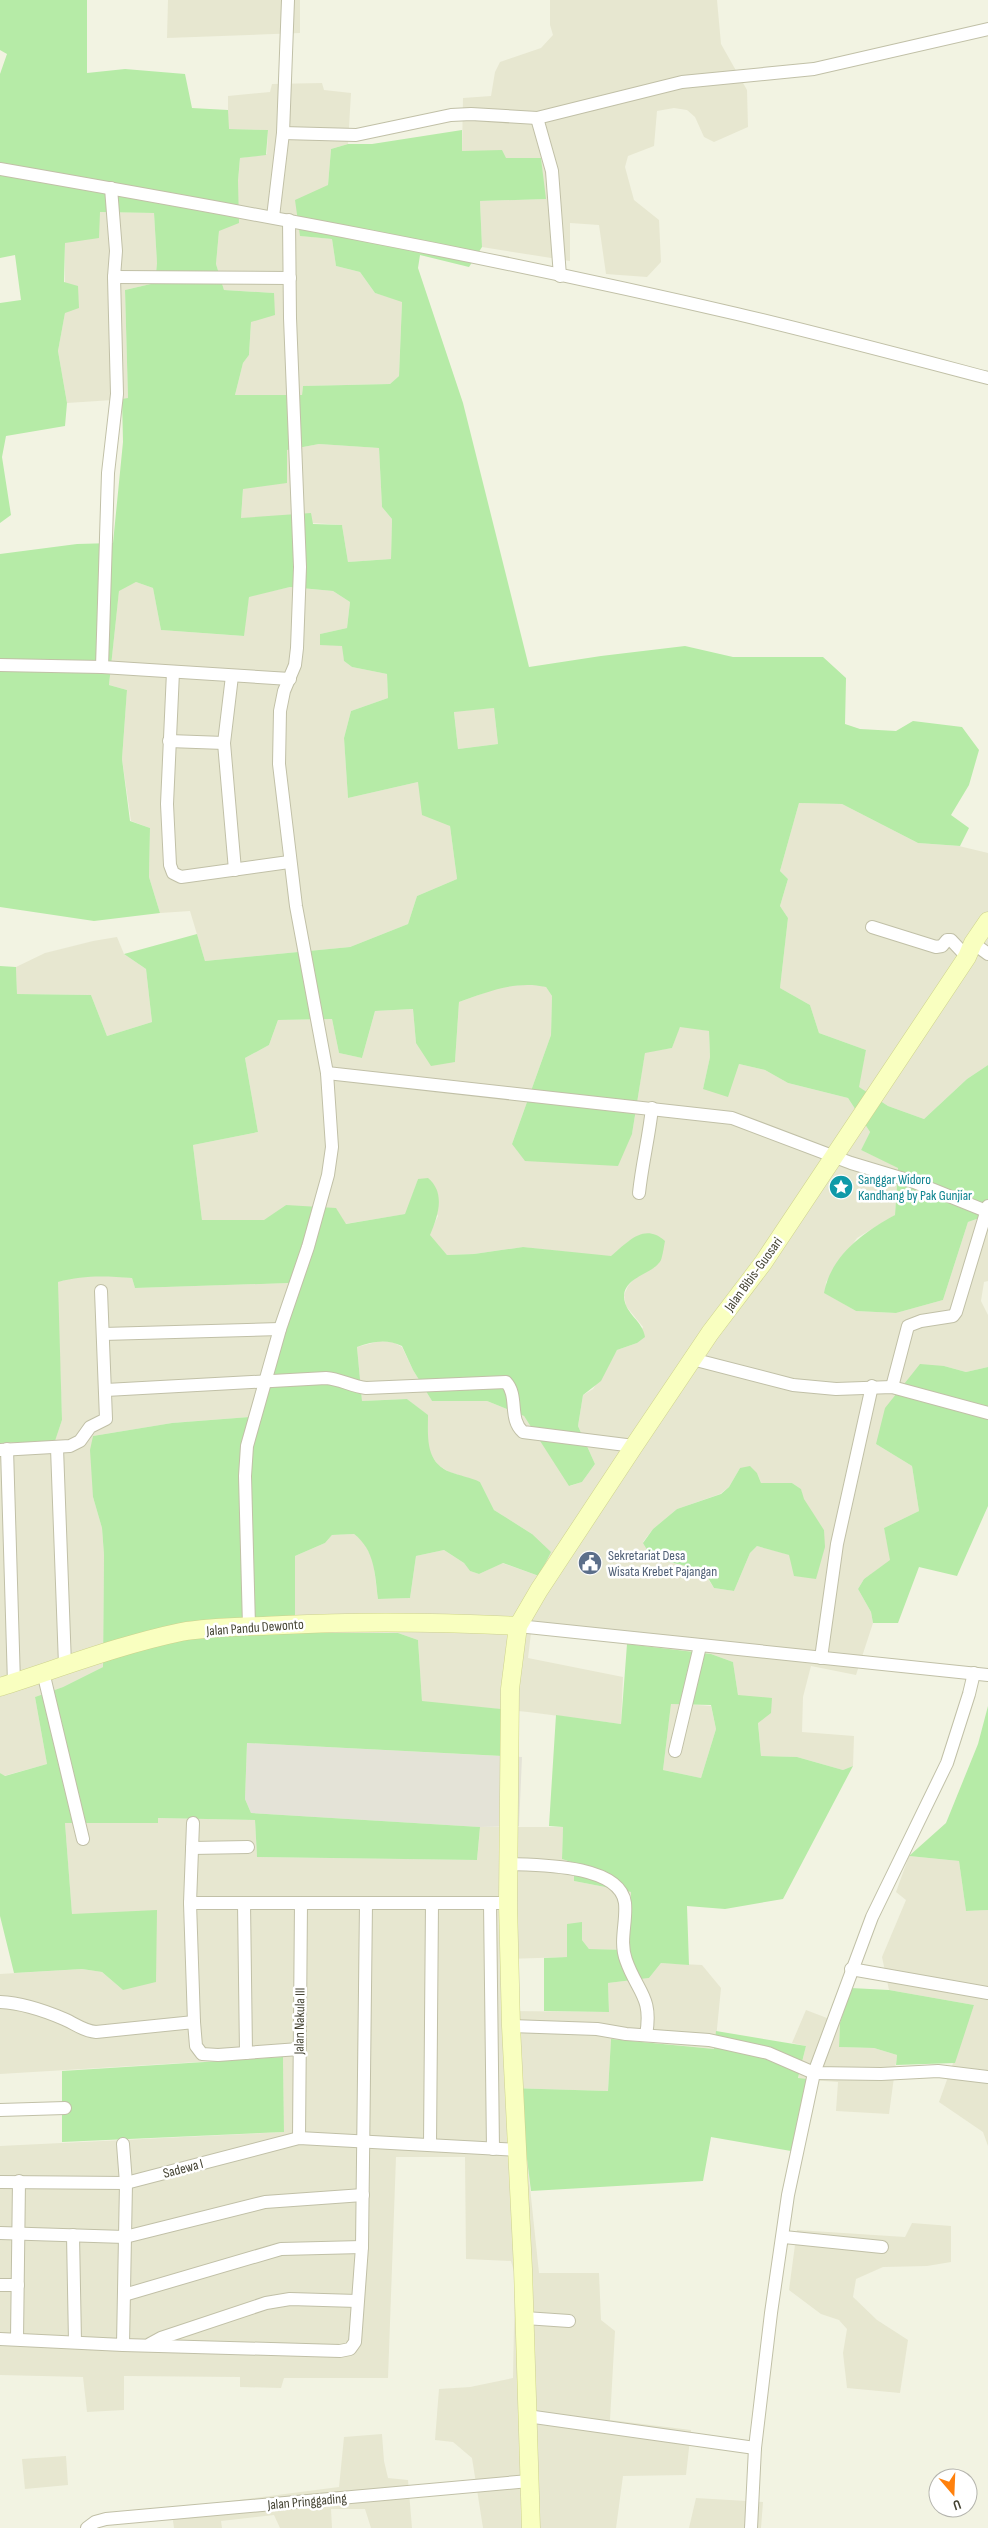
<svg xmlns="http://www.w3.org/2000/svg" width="988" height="2528" viewBox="0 0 988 2528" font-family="'Sofia Sans Condensed',sans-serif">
	<rect width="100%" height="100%" fill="#f2f3e2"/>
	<!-- residential -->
	<g fill="#e7e7d0" fill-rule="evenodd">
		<path d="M 168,0 L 300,0 L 300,33 L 167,38 Z"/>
		<path d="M 550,0 L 717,0 L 721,44 L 747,90 L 748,127 L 714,142 L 704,137 L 695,117 L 687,110 L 674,108 L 657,111 L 654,146 L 628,156 L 625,167 L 634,200 L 659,220 L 661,262 L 647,277 L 606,274 L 599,225 L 570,223 L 570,261 L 482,247 L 480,201 L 545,199 L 541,158 L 506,158 L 462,151 L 463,98 L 491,96 L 495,72 L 500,62 L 541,48 L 553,35 L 550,25 Z"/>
		<path d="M 322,83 L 324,90 L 351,93 L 348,144 L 331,149 L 328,185 L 299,219 L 301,236 L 332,239 L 336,266 L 360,272 L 375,293 L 402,301 L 399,376 L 390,384 L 303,386 L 302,395 L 235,395 L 243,363 L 249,355 L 251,322 L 274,293 L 224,290 L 216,264 L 219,231 L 238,181 L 240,158 L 267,154 L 268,130 L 228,129 L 228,96 L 270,92 L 272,84 Z"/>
		<path d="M 100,212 L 154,213 L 157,263 L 155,283 L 125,290 L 128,399 L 67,403 L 58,351 L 65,313 L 65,243 Z"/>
		<path d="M 319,444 L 379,448 L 382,507 L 392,519 L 391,559 L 348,562 L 342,525 L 241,518 L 243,489 L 287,450 Z"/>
		<path d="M 136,582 L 153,588 L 161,630 L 243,636 L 249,596 L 290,587 L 333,591 L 350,602 L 347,628 L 320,634 L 343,646 L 344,661 L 352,667 L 387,674 L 388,698 L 351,711 L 344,738 L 348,798 L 418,782 L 450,826 L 457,879 L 417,896 L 408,924 L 350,947 L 205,961 L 190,911 L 160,913 L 149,877 L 150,828 L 131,821 L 122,759 L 127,690 L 109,685 L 119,590 Z"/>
		<path d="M 494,708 L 498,744 L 458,749 L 454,711 Z"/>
		<path d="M 799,803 L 842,804 L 918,843 L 959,846 L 988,853 L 988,1065 L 967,1079 L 924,1119 L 888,1106 L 858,1087 L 866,1050 L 819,1033 L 810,1005 L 780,988 L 788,918 L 780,906 L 788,879 L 780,871 Z"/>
		<path d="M 117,937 L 124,954 L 146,969 L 152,1022 L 107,1036 L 91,995 L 17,994 L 16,967 L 45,953 L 93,941 Z"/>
		<path d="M 535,984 L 546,987 L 552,996 L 551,1035 L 512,1144 L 632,1134 L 645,1052 L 672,1048 L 680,1026 L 709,1031 L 710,1057 L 703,1089 L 739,1064 L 765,1070 L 788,1083 L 848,1098 L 870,1132 L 861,1150 L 898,1167 L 895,1215 L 857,1238 L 826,1282 L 825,1293 L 856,1311 L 896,1313 L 943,1300 L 968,1222 L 988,1215 L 988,1281 L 984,1282 L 981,1301 L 988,1315 L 988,1367 L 966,1372 L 944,1366 L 876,1444 L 912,1466 L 919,1511 L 884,1528 L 891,1560 L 864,1579 L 858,1589 L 871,1612 L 873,1623 L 856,1675 L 811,1666 L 803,1697 L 802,1732 L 854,1736 L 853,1766 L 843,1770 L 797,1757 L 761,1756 L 758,1723 L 738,1695 L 733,1662 L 711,1654 L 531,1633 L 528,1658 L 623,1677 L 621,1724 L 528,1712 L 422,1702 L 418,1640 L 398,1633 L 295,1633 L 295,1556 L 325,1543 L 332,1535 L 354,1534 L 363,1541 L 373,1560 L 378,1599 L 410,1598 L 416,1556 L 444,1550 L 464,1563 L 470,1571 L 479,1574 L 502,1563 L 539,1576 L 532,1534 L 494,1510 L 480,1482 L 449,1472 L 438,1465 L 432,1456 L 428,1447 L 427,1415 L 407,1399 L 362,1401 L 357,1347 L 380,1341 L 393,1342 L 402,1347 L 413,1370 L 432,1401 L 487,1401 L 524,1416 L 570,1486 L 582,1482 L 595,1464 L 578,1426 L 583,1395 L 593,1389 L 617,1350 L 637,1343 L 643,1327 L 626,1306 L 624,1295 L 628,1286 L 635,1278 L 655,1267 L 629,1241 L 611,1257 L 523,1247 L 474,1254 L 447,1255 L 429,1235 L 438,1216 L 418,1179 L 406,1214 L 345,1224 L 286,1205 L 265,1220 L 202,1220 L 193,1145 L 258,1132 L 245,1058 L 269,1045 L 278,1020 L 332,1019 L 339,1053 L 362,1058 L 375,1011 L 413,1009 L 416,1043 L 455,1062 L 459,1002 L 503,986 ZM 740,1468 L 757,1473 L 761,1483 L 792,1483 L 801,1489 L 803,1499 L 824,1530 L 790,1555 L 757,1546 L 750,1553 L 734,1591 L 714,1588 L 708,1579 L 690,1567 L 657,1559 L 643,1542 L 653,1529 L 677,1509 L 720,1494 L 729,1487 Z"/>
		<path d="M 101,1275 L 132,1278 L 135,1288 L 289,1283 L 299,1287 L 261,1416 L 172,1423 L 93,1436 L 93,1497 L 102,1528 L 104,1555 L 103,1667 L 63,1687 L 35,1697 L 47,1764 L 4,1776 L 0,1773 L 0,1443 L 55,1440 L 62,1420 L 57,1282 L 79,1276 Z"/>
		<path d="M 671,1703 L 711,1706 L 716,1729 L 701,1778 L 663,1770 Z"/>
		<path d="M 158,1818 L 255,1820 L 257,1857 L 477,1860 L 480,1827 L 563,1827 L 562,1859 L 574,1863 L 574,1881 L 631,1892 L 629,1950 L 589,1949 L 582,1940 L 567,1957 L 505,1959 L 506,2011 L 609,2012 L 608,1983 L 649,1978 L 661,1963 L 702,1965 L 721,1988 L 715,2049 L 611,2039 L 608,2091 L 508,2088 L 510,2158 L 527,2159 L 539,2273 L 599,2273 L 601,2320 L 615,2331 L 610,2420 L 691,2430 L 686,2475 L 623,2476 L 616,2528 L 483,2528 L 472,2458 L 453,2442 L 435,2440 L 439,2389 L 470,2387 L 513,2378 L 515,2275 L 511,2261 L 466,2259 L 465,2157 L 396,2157 L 388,2378 L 284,2378 L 281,2388 L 240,2387 L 240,2377 L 124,2376 L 124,2410 L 87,2412 L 83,2377 L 0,2375 L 0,2146 L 284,2132 L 283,2057 L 0,2074 L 0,1974 L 82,1969 L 102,1972 L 123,1990 L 72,1915 L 65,1823 L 157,1823 Z"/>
		<path d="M 909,1856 L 959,1861 L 966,1911 L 988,1910 L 988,2146 L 983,2132 L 939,2102 L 974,2005 L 889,1990 L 882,1957 L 906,1900 L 896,1892 Z"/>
		<path d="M 806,2010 L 840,2023 L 839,2047 L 874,2048 L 897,2055 L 889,2114 L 836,2111 L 838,2082 L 798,2079 L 806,2046 L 792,2043 Z"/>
		<path d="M 912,2223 L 951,2226 L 951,2262 L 927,2266 L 883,2267 L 856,2279 L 853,2297 L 877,2320 L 908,2340 L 900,2393 L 847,2388 L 843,2353 L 847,2329 L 839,2320 L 821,2314 L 789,2290 L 797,2230 L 905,2237 Z"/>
		<path d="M 382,2434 L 384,2461 L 388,2478 L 408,2480 L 412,2528 L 371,2528 L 365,2509 L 331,2509 L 332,2528 L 280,2528 L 274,2515 L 221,2521 L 222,2528 L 174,2528 L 173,2521 L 177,2508 L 339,2487 L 344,2437 Z"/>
		<path d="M 66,2456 L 68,2485 L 25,2489 L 22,2459 Z"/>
		<path d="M 696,2498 L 763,2502 L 761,2528 L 689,2528 Z"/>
	</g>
	<!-- industrial -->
	<path fill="#e4e3d7" d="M 247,1743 L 522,1757 L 519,1826 L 480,1827 L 251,1813 L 245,1799 Z"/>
	<!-- green -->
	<g fill="#b6eba7" fill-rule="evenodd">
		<path d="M 0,0 L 87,0 L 87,73 L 125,69 L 185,74 L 192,108 L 228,110 L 229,129 L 268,130 L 266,155 L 240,158 L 238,181 L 239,223 L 219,231 L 216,264 L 224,290 L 274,293 L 275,315 L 251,322 L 249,355 L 243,363 L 235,395 L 302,395 L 303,386 L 390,384 L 399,376 L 402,302 L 375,293 L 360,272 L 336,266 L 332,239 L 300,236 L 295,200 L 328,185 L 331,149 L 348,144 L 372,144 L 462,130 L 462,151 L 502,150 L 506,158 L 541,158 L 546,199 L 480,201 L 482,247 L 469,267 L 420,255 L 418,268 L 463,403 L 529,667 L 601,656 L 685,646 L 733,657 L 823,657 L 846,678 L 845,724 L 860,729 L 896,731 L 913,721 L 962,727 L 979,750 L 969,785 L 951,815 L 969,828 L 960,846 L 918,843 L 842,804 L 799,803 L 780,871 L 788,879 L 780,906 L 788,918 L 780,988 L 810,1005 L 819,1033 L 866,1050 L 859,1087 L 888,1106 L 924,1119 L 967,1079 L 988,1065 L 988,1215 L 968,1222 L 943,1300 L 896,1313 L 856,1311 L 824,1293 C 831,1255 864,1232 895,1215 L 898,1168 L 861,1150 L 870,1132 L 848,1098 L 788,1083 L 765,1070 L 739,1064 L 728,1097 L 703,1089 L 710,1057 L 709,1031 L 680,1027 L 672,1048 L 645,1053 L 632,1134 L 618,1166 L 525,1161 L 512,1144 L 551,1035 L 552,996 L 546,987 C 516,980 487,992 459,1002 L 455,1062 L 431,1066 L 416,1043 L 413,1009 L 375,1011 L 362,1058 L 339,1053 L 332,1019 L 278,1020 L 269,1045 L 245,1058 L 258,1132 L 193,1145 L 202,1220 L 264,1220 L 286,1205 L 336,1208 L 346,1224 L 405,1214 L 418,1179 L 428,1178 C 446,1193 438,1216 430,1235 L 447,1255 L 474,1254 L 523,1247 L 611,1256 C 628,1242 644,1222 665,1241 C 664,1246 663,1254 661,1260 C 653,1275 624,1276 624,1297 C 625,1314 643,1321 645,1337 L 637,1343 L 617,1350 L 601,1381 L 583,1395 L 578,1426 L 595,1464 L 582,1482 L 569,1486 L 524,1416 L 487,1401 L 432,1401 L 413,1370 L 402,1346 C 387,1339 373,1341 357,1347 L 362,1401 L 407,1399 L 428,1415 C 428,1437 425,1462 450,1472 C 460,1476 470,1477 480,1482 L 494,1510 L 532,1534 L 551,1552 L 539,1576 L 503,1563 L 479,1574 L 470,1571 L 464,1563 L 444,1550 L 416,1556 L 410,1598 L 378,1599 C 375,1575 375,1550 354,1534 L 332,1535 L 325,1543 L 295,1556 L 295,1633 L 398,1633 L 418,1640 L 422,1701 L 501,1709 L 502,1756 L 247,1743 L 245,1799 L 251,1813 L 480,1827 L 477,1860 L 257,1857 L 255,1820 L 158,1818 L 158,1823 L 65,1823 L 72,1914 L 157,1910 L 156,1982 L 123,1990 L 102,1972 L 82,1969 L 14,1973 L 0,1916 L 0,1773 L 5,1776 L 47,1764 L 35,1697 L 63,1687 L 103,1667 L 104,1555 L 102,1528 L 93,1497 L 90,1450 L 93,1436 L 172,1423 L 261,1416 L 299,1287 L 289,1283 L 135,1288 L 132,1278 C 106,1276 83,1275 58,1282 L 62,1420 L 55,1441 L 0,1443 L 0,966 L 16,967 L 17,994 L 91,995 L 107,1036 L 152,1022 L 146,969 L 124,954 L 197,934 L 205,961 L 350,947 L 408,924 L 417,896 L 457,879 L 450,826 L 422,815 L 418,782 L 348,798 L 344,738 L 351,711 L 388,698 L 387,674 L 352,667 L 344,661 L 342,646 L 320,645 L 320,634 L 347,628 L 350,602 L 333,591 L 290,587 L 249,597 L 244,636 L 161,630 L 153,588 L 136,582 L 119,591 L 109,685 L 127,690 L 122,759 L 130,821 L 150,828 L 149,877 L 160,913 L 94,921 L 0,907 L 0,554 L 77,544 L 113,543 L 123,442 L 122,399 L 128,398 L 125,290 L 155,283 L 157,263 L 154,213 L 100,212 L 99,238 L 65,243 L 64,282 L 78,286 L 79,308 L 65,313 L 58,351 L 67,403 L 65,426 L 6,436 L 2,457 L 11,515 L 0,523 L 0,303 L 21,300 L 15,255 L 0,258 L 0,74 L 7,54 L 0,50 ZM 319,444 L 379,448 L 382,507 L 392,519 L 391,559 L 348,562 L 342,525 L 313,524 L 311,513 L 241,518 L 243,489 L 287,483 L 287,450 ZM 494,708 L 498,744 L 458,749 L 454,712 Z"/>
		<path d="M 920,1364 L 944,1366 L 966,1372 L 988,1367 L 988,1506 L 957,1576 L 919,1567 L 898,1623 L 873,1623 L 871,1612 L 858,1589 L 864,1579 L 890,1560 L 884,1528 L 919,1511 L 912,1466 L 876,1444 L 885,1408 Z"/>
		<path d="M 750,1466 L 757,1473 L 761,1483 L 792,1483 L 801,1489 L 804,1499 L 824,1530 L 825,1547 L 816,1579 L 794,1576 L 789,1555 L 757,1546 L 750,1553 L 734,1591 L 714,1588 L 708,1578 L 690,1567 L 657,1559 L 649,1553 L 643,1543 L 653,1529 L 677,1509 L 721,1494 L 729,1487 L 740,1468 Z"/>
		<path d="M 627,1644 L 711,1654 L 733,1662 L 738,1695 L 772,1698 L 771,1713 L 758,1723 L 761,1756 L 797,1757 L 843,1770 L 853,1766 L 783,1899 L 725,1909 L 687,1906 L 689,1965 L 661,1963 L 649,1978 L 608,1983 L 609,2012 L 544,2011 L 544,1958 L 567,1957 L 567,1924 L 582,1922 L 582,1940 L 589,1949 L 629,1950 L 631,1892 L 574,1881 L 574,1863 L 562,1859 L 563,1827 L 549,1826 L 556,1715 L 621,1724 ZM 671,1704 L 711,1705 L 716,1729 L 701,1778 L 663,1770 Z"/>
		<path d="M 988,1706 L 988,1910 L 966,1911 L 959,1861 L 909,1856 L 946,1823 L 978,1744 Z"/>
		<path d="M 851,1988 L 889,1990 L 974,2005 L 955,2063 L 896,2065 L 897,2055 L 874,2048 L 839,2047 L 840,2023 Z"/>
		<path d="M 716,2031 L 806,2046 L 798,2078 L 807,2079 L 791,2151 L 711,2137 L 703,2181 L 531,2191 L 527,2159 L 509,2158 L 508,2088 L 608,2091 L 611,2039 L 714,2049 Z"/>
		<path d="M 283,2057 L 284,2132 L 62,2142 L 62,2071 Z"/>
	</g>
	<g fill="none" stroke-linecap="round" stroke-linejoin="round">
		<!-- street casing -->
		<g stroke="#c1c0a7" stroke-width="14">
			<g id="street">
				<path d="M 537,118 L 552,171 L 560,276"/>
				<path d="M 283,133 L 356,135 L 451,115 L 471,114 L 537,118 L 682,82 L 814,69 L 988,29"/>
				<path d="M 0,169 C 247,212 493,257 737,314 C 821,334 904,356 988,378"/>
				<path d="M 273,217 L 283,133 L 288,0"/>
				<path d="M 114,277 L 290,278"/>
				<path d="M 0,665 L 102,667 L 290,679"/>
				<path d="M 102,667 L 108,473 L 117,394 L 114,277 L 116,251 L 111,188"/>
				<path d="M 173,672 L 167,804 L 170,865 L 173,873 L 181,877 L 289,862"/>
				<path d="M 232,676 L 224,743 L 235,870"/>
				<path d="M 169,741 L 224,743"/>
				<path d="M 872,927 L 936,947 L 942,946 L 947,940 L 951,940 L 967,957"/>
				<path d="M 973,943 L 988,954"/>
				<path d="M 327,1073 L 732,1118 L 851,1163 L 914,1182 L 986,1211"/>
				<path d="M 639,1193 C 642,1164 649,1137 652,1108"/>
				<path d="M 103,1334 L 280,1329"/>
				<path d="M 692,1359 L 793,1385 L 836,1389 L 892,1387 L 988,1413"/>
				<path d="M 892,1387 L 908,1326 L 921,1321 L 953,1316 L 956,1312 L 988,1206"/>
				<path d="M 106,1390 L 326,1378 C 340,1379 351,1386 366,1388 L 506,1382 C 519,1396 508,1419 523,1432 L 634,1446"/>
				<path d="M 57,1448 L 65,1665"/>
				<path d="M 7,1449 L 14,1683"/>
				<path d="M 0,1450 L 70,1446 L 80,1441 L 90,1427 L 106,1419 L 101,1291"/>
				<path d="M 249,1626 L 245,1476 L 247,1446 L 280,1329 L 308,1247 L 328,1175 L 332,1147 L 327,1073 L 296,906 L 279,764 L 280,711 L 284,691 L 295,665 L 297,648 L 300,567 L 290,318 L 289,220"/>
				<path d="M 518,1626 L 988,1675"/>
				<path d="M 821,1658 L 837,1544 L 872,1386"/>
				<path d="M 43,1672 L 83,1839"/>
				<path d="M 675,1751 L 700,1646"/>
				<path d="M 193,1823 L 190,1903 L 194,2022"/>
				<path d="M 192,1848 L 248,1847"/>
				<path d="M 509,1864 C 537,1865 620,1864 625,1903 C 627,1922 619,1941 626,1960 C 637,1992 653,1996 646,2035"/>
				<path d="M 190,1903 L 508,1903"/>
				<path d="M 244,1903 L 246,2053"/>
				<path d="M 490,1903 L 493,2149"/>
				<path d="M 851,1969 L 988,1993"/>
				<path d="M 0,2002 C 23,2003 43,2010 64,2019 C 76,2024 83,2031 96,2032 L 194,2022 L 196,2046 L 202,2054 L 218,2055 L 299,2049"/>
				<path d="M 511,2026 L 597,2029 L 626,2034 L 709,2040 L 768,2053 L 814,2073 L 881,2074 L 938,2071 L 988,2077"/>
				<path d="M 0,2110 L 65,2108"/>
				<path d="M 299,2138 L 301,1903"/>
				<path d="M 430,2145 L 432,1903"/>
				<path d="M 0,2182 L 126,2183 L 299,2138 L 518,2150"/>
				<path d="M 0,2233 L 125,2237 L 265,2202 L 363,2195"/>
				<path d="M 73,2235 L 75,2342"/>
				<path d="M 784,2237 L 882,2247"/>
				<path d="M 0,2285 L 18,2285"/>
				<path d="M 124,2295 L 281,2249 L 362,2247"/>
				<path d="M 525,2318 L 569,2321"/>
				<path d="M 0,2339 L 123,2345 L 126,2183 L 123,2144"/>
				<path d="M 17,2339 L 19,2181"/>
				<path d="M 150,2344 L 161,2338 L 266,2303 L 290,2299 L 357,2301"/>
				<path d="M 123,2345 L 340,2351 L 350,2349 L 355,2342 L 362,2247 L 366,1903"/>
				<path d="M 527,2416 L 755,2448"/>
				<path d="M 87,2528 L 95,2522 L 106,2519 L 529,2481"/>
				<path d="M 751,2528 L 755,2448 L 771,2313 L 788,2195 L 814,2073 L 872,1917 L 947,1763 L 969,1694 L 974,1673"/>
			</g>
		</g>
		<!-- secondary casing -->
		<g stroke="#ced38c" stroke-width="19">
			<g id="secondary">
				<path d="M 0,1687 C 60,1668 119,1645 181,1632 C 214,1626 250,1627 283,1625 C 362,1621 439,1622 518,1626"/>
				<path d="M 531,2528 L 523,2269 L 511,2026 L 508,1903 L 510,1689 L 518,1626 L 539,1590 L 634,1446 L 710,1333 L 763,1263 L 967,957 L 973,943 L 988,921"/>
			</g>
		</g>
		<!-- street -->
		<use href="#street" stroke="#fff" stroke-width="12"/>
		<!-- secondary -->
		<use href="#secondary" stroke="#f9ffc0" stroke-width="18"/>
	</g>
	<!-- icons -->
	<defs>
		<g id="sight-disc" transform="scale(1.25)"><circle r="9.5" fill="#0f9aa8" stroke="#fff"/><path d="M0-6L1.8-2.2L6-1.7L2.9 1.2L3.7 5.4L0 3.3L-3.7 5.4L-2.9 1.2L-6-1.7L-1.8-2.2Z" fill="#fff"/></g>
		<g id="civic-disc" transform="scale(1.25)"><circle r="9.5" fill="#5c6f8a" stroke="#fff"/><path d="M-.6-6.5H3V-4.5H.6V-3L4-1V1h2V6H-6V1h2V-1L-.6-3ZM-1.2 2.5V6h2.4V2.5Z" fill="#fff"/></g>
	</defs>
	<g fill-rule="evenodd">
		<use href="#sight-disc" x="841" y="1187"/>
		<use href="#civic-disc" x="590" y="1563"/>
	</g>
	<g text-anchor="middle" stroke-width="5" stroke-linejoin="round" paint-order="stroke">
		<!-- culture labels -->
		<g font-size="14" fill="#0d838f" stroke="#fff" text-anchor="start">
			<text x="858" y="1184">Sanggar Widoro<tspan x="858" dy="16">Kandhang by Pak Gunjiar</tspan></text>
		</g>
		<!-- street labels -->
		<g font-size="14" fill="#444332" stroke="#fff">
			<text transform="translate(753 1274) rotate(-54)" y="5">Jalan Bibis-Guosari</text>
			<text transform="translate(255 1627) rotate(-4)" y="5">Jalan Pandu Dewonto</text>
			<text transform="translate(299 2021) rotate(-89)" y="5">Jalan Nakula III</text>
			<text transform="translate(183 2168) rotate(-15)" y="5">Sadewa I</text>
			<text transform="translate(307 2501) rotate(-5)" y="5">Jalan Pringgading</text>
		</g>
		<!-- service labels -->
		<g font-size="14" fill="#4e5e75" stroke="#fff" text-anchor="start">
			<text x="608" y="1560">Sekretariat Desa<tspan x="608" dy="16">Wisata Krebet Pajangan</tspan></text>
		</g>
	</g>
	<!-- north arrow -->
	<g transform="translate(953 2493) rotate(161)"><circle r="24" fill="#ffffff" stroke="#b4b4ad"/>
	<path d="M0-4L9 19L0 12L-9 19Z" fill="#ff810d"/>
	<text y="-8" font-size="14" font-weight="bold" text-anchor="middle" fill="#444332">U</text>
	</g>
</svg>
